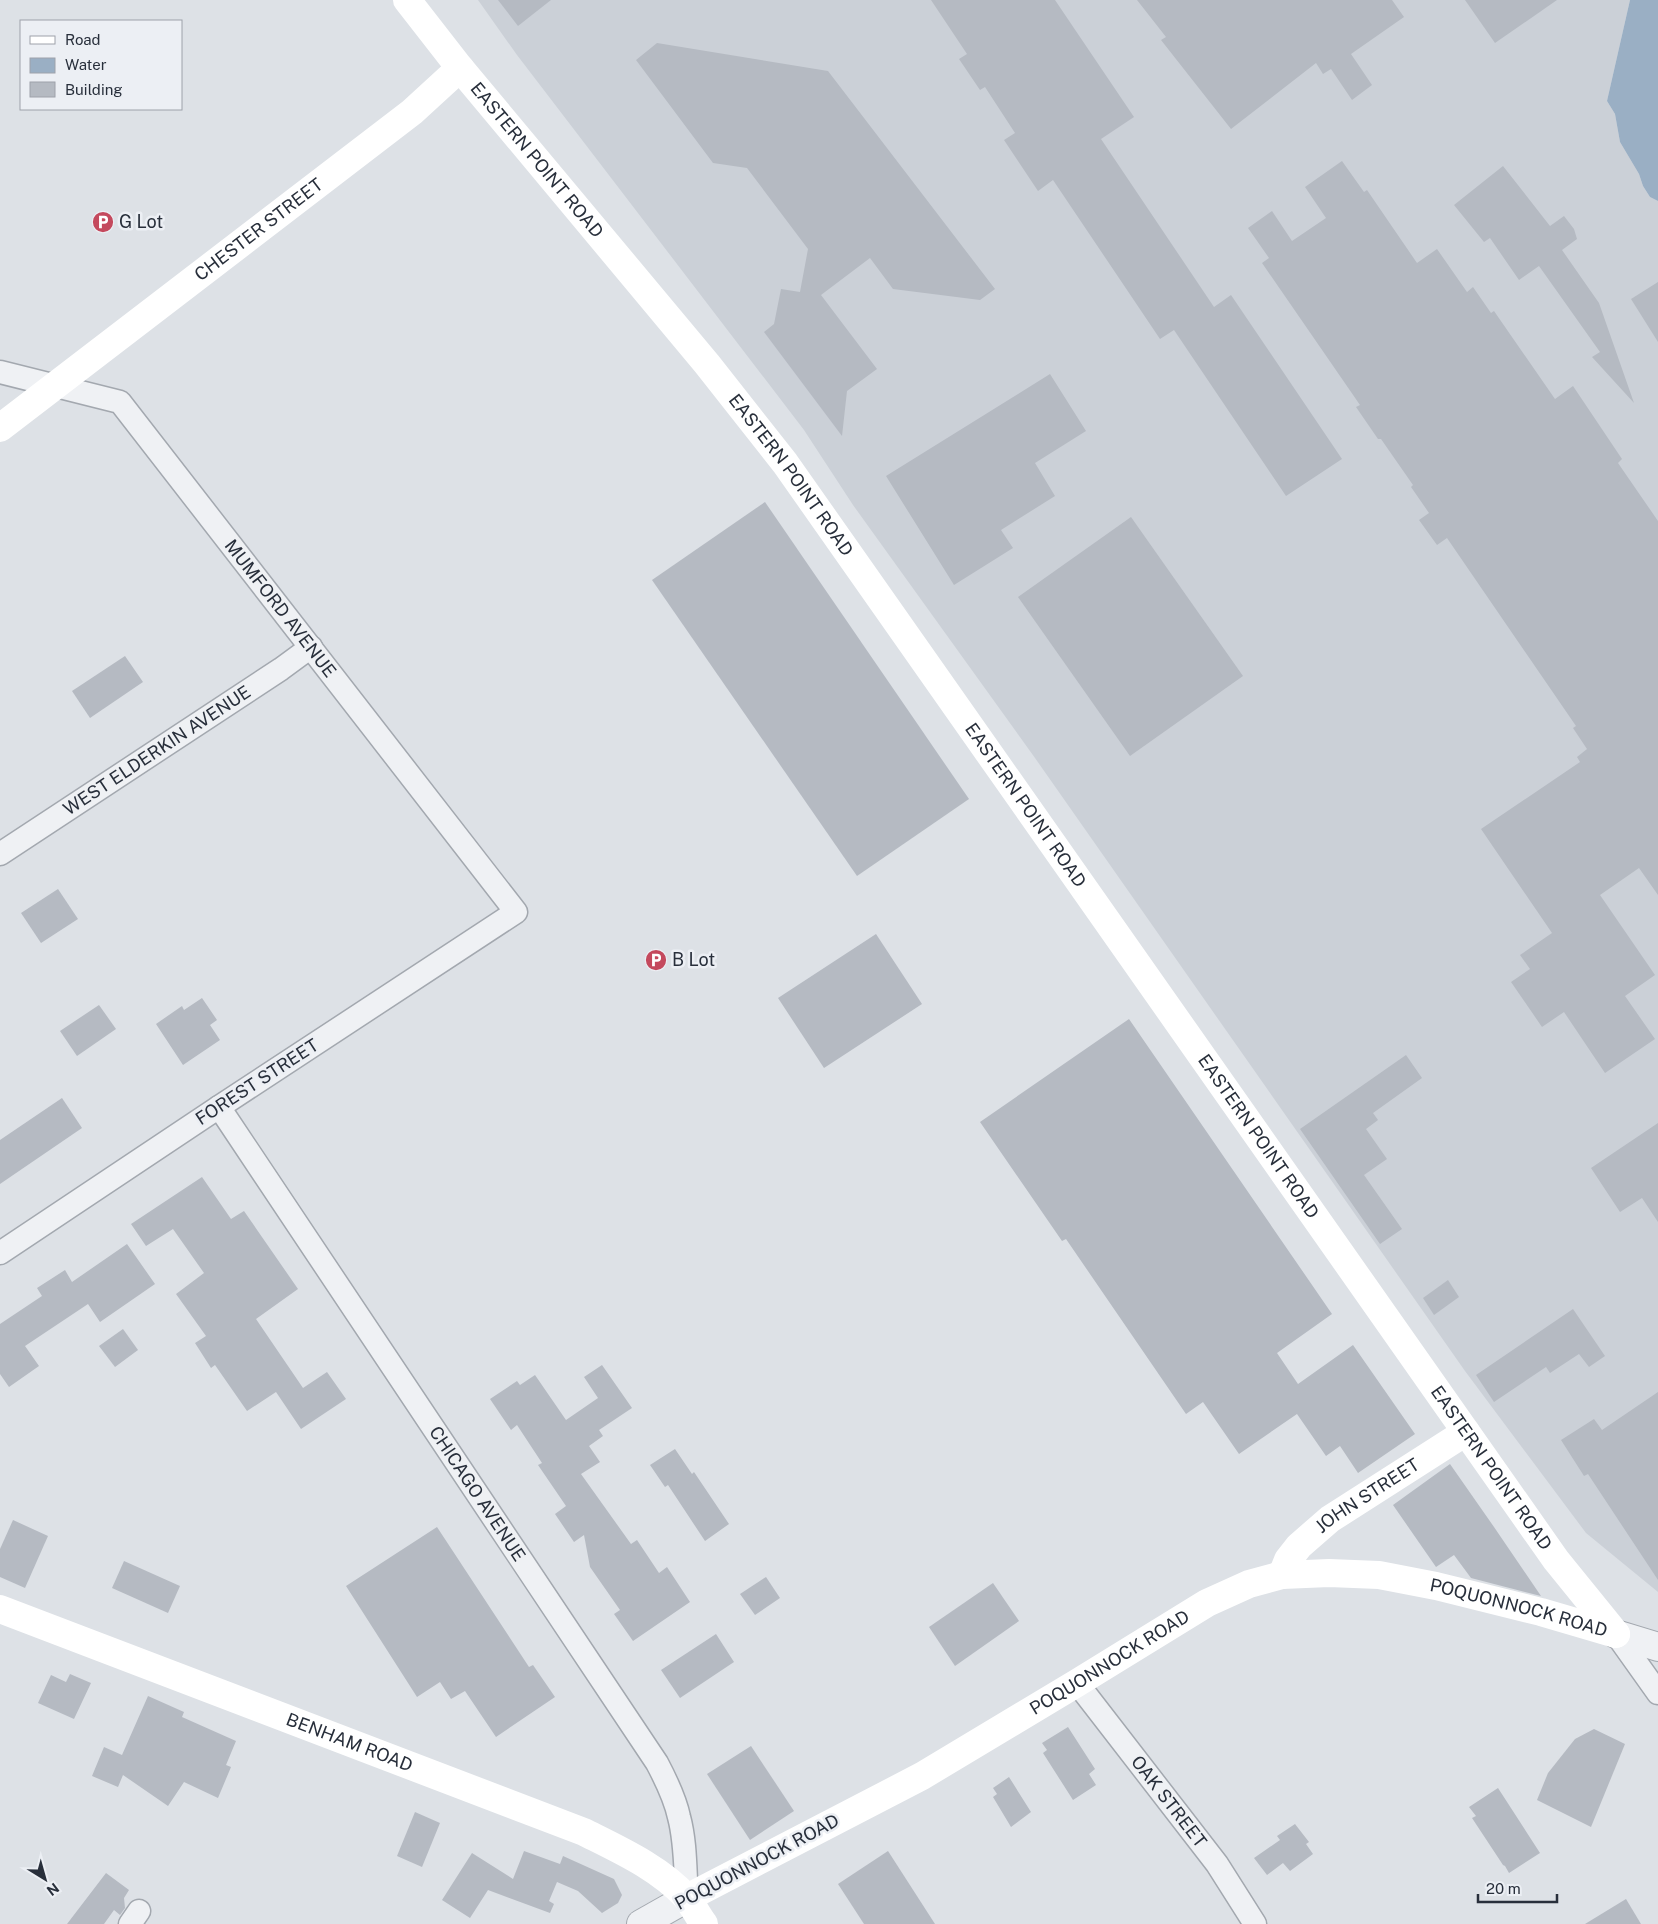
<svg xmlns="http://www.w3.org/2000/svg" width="1658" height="1924" viewBox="0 0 1658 1924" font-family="'Public Sans',sans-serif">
	<rect width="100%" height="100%" fill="#dde1e6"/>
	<!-- built -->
	<path fill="#cbd0d7" d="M 478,0 L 1630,0 L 1607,101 L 1615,114 L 1620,142 L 1639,174 L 1643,186 L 1650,197 L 1658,201 L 1658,1592 L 1586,1533 L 1465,1371 L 1035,758 L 853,505 L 804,430 L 517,55 Z"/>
	<!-- water -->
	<path fill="#9aafc4" d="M 1630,0 L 1658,0 L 1658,201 L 1650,197 L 1643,186 L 1639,174 L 1620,142 L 1615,114 L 1607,101 Z"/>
	<!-- building -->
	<g fill="#b5bac2">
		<path d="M 498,0 L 551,0 L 518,26 Z"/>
		<path d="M 931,0 L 1055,0 L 1134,117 L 1101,139 L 1214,307 L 1231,295 L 1342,459 L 1286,496 L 1174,330 L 1160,339 L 1053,180 L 1038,191 L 1004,140 L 1015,133 L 985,87 L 980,90 L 959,59 L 967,54 Z"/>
		<path d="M 1137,0 L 1392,0 L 1404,17 L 1351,54 L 1372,85 L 1352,100 L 1331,69 L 1323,74 L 1316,63 L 1231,129 L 1161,40 L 1166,37 Z"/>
		<path d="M 1465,0 L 1557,0 L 1495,43 Z"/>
		<path d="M 657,43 L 828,71 L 995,289 L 980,300 L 893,289 L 870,258 L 821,295 L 877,369 L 847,391 L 842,436 L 764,332 L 774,324 L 781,289 L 800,292 L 808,249 L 747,168 L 713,163 L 636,60 Z"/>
		<path d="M 1342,161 L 1364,192 L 1367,190 L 1417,263 L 1437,249 L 1467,292 L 1473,287 L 1491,313 L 1494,311 L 1555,399 L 1573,386 L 1622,459 L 1618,463 L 1658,521 L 1658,895 L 1639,868 L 1600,895 L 1655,975 L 1625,996 L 1655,1039 L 1605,1073 L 1564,1012 L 1542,1027 L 1511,982 L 1530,969 L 1520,955 L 1552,933 L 1481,829 L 1580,762 L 1577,757 L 1587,749 L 1573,728 L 1576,726 L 1447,538 L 1437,545 L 1419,520 L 1429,513 L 1411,487 L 1413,485 L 1381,439 L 1378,439 L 1356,407 L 1360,405 L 1262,263 L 1269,258 L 1248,228 L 1272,211 L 1292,241 L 1326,218 L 1305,187 Z"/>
		<path d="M 1503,166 L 1550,226 L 1564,216 L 1574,229 L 1577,239 L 1562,250 L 1599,303 L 1634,403 L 1592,357 L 1600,352 L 1539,266 L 1519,280 L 1490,238 L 1484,242 L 1454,205 Z"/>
		<path d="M 1658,282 L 1658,342 L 1631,299 Z"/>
		<path d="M 1050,374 L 1086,431 L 1035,463 L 1055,496 L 1001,530 L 1013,548 L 954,585 L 886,476 Z"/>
		<path d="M 765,502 L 969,799 L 857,876 L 652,580 Z"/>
		<path d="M 1131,517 L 1243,676 L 1130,756 L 1018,597 Z"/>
		<path d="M 125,656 L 143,682 L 90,718 L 72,691 Z"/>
		<path d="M 58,889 L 78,919 L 41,943 L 21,913 Z"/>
		<path d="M 876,934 L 922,1004 L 824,1068 L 778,998 Z"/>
		<path d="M 202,998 L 217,1020 L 210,1025 L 220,1040 L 183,1065 L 156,1024 L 182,1006 L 184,1010 Z"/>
		<path d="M 99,1005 L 116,1029 L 77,1056 L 60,1031 Z"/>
		<path d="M 1129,1019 L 1332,1314 L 1277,1353 L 1298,1384 L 1353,1345 L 1415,1434 L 1358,1473 L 1340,1446 L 1326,1456 L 1297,1414 L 1239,1454 L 1203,1402 L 1186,1414 L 1066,1239 L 1062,1241 L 980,1122 Z"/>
		<path d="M 1406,1055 L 1422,1078 L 1373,1113 L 1378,1120 L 1366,1129 L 1387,1159 L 1364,1175 L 1402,1229 L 1380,1244 L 1300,1129 Z"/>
		<path d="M 62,1098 L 82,1128 L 0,1184 L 0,1140 Z"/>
		<path d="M 1658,1123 L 1658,1222 L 1642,1198 L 1620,1212 L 1591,1168 Z"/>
		<path d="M 202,1177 L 231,1219 L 244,1211 L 298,1289 L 256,1319 L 303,1388 L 327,1372 L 346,1399 L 301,1429 L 276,1392 L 247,1411 L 215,1365 L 211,1368 L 195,1343 L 206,1336 L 176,1294 L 204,1273 L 173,1229 L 146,1246 L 131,1224 Z"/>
		<path d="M 127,1244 L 155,1284 L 100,1322 L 88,1304 L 25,1346 L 39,1366 L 9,1387 L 0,1374 L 0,1324 L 42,1296 L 37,1288 L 65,1270 L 72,1282 Z"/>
		<path d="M 1448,1280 L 1459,1297 L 1434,1315 L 1423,1298 Z"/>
		<path d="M 1573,1309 L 1605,1356 L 1589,1367 L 1579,1354 L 1550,1373 L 1546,1367 L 1494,1402 L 1476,1375 Z"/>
		<path d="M 123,1329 L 138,1350 L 115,1367 L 99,1346 Z"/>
		<path d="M 602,1365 L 632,1408 L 599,1430 L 603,1436 L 589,1446 L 600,1462 L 581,1474 L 631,1544 L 637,1540 L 659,1573 L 667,1567 L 690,1602 L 633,1641 L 614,1614 L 620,1610 L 590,1567 L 584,1535 L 574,1542 L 555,1514 L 566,1506 L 538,1465 L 542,1463 L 517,1425 L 511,1430 L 490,1399 L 517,1381 L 520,1385 L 535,1375 L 566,1420 L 598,1398 L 584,1377 Z"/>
		<path d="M 1658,1392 L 1658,1580 L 1588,1474 L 1584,1476 L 1561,1440 L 1594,1419 L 1602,1430 Z"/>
		<path d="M 675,1449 L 692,1474 L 694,1472 L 729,1524 L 705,1541 L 668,1485 L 665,1487 L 650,1465 Z"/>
		<path d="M 1450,1464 L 1494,1527 L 1541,1596 L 1471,1578 L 1454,1555 L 1436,1567 L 1393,1505 Z"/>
		<path d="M 13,1520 L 48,1536 L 25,1588 L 0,1577 L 0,1549 Z"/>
		<path d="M 437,1527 L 529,1667 L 533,1665 L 555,1697 L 496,1737 L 465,1691 L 451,1699 L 440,1682 L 417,1697 L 346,1586 Z"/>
		<path d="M 124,1561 L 180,1586 L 168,1613 L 112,1588 Z"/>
		<path d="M 766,1577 L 780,1598 L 755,1615 L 740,1594 Z"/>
		<path d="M 993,1583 L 1019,1621 L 955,1666 L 929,1627 Z"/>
		<path d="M 716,1634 L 734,1662 L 680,1698 L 661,1670 Z"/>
		<path d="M 70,1674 L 91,1683 L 74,1719 L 38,1703 L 51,1675 L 66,1682 Z"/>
		<path d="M 148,1696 L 184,1712 L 182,1717 L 236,1741 L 226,1765 L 231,1767 L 218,1798 L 184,1782 L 168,1806 L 123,1775 L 118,1787 L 92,1776 L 104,1747 L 122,1755 Z"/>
		<path d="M 1068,1727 L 1095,1769 L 1089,1774 L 1096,1785 L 1073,1800 L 1043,1753 L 1047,1750 L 1042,1743 Z"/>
		<path d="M 1594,1729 L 1625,1744 L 1591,1827 L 1537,1800 L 1548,1773 L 1575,1739 Z"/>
		<path d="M 751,1746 L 794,1811 L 750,1840 L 707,1774 Z"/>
		<path d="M 1009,1777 L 1031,1812 L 1011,1827 L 993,1797 L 997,1794 L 993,1788 Z"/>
		<path d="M 1498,1788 L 1540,1853 L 1509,1873 L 1505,1866 L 1503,1865 L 1472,1818 L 1476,1816 L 1469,1807 Z"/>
		<path d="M 415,1812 L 440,1823 L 422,1867 L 397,1856 Z"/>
		<path d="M 1295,1824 L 1309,1842 L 1306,1844 L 1313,1854 L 1290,1871 L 1283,1863 L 1267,1875 L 1254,1858 L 1280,1840 L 1277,1836 Z"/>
		<path d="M 524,1851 L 560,1864 L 563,1856 L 614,1879 L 622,1895 L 618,1903 L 602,1913 L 578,1891 L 557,1882 L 549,1901 L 554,1904 L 550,1913 L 488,1890 L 470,1918 L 442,1900 L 472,1853 L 513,1879 Z"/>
		<path d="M 888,1851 L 935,1924 L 864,1924 L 838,1884 Z"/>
		<path d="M 106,1873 L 129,1890 L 124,1898 L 125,1908 L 120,1915 L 114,1910 L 104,1924 L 67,1924 Z"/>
		<path d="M 1626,1899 L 1641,1924 L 1585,1924 Z"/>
	</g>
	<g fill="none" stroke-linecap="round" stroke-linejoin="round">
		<!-- minor casing -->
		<g stroke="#a3a8af" stroke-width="25">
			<g id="minor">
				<path id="s1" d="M 0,372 L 120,402 L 516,912 L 219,1107 L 0,1253"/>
				<path id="s2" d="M 0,854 L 281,669 L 311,647"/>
				<path id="s3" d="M 219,1107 L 657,1763 C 666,1780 675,1798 679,1817 C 686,1843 685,1871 687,1898"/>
				<path d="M 1616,1634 L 1658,1693"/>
				<path id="s4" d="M 1077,1683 L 1217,1864 L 1255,1924"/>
				<path d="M 130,1924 L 139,1911"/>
			</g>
		</g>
		<!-- tertiary casing -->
		<g stroke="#a3a8af" stroke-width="30">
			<g id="tertiary">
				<path d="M 1616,1634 L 1658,1647"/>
				<path d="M 641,1924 L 687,1898"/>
			</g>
		</g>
		<!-- minor -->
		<use href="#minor" stroke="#eff1f4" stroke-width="22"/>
		<!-- tertiary -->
		<use href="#tertiary" stroke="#eff1f4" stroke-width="28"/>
		<!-- secondary -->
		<g stroke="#fff" stroke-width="28">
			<path id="s5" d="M 407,0 L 460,68 L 707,364 L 785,463 L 1556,1560 L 1616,1634"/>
			<path id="s6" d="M 0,428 L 412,112 L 460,68"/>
			<path id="s7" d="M 1282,1575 L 1288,1560 L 1299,1546 L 1330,1519 L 1466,1432"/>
			<path id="s8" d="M 0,1609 L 584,1832 C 620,1850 660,1868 687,1898 C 693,1906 698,1916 704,1924"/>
			<path id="s9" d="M 687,1898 L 922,1776 L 1077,1683 L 1207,1603 L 1249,1584 L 1282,1575 L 1329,1573 L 1379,1575 L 1436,1586 L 1541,1612 L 1616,1634"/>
		</g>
	</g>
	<!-- icons -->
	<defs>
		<g id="parking-disc" transform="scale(1.125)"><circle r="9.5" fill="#c4495d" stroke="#eceff4"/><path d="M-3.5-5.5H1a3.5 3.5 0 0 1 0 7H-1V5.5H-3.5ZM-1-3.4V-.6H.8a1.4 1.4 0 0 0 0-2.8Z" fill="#fff"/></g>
	</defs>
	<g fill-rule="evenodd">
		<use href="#parking-disc" x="103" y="222"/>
		<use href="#parking-disc" x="656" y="960"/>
	</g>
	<g text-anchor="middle" stroke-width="5" stroke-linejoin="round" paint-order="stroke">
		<!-- street labels -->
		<g font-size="18" fill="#282f3b" stroke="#eceff4">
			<text dy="6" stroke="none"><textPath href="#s5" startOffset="206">EASTERN POINT ROAD</textPath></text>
			<text dy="6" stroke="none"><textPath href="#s6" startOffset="326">CHESTER STREET</textPath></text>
			<text dy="6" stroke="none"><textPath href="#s5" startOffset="611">EASTERN POINT ROAD</textPath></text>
			<text dy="6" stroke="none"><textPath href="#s1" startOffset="385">MUMFORD AVENUE</textPath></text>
			<text dy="6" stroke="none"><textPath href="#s2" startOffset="188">WEST ELDERKIN AVENUE</textPath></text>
			<text dy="6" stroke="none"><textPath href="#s5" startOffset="1016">EASTERN POINT ROAD</textPath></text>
			<text transform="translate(257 1082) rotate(-33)" y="6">FOREST STREET</text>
			<text dy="6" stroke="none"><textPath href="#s5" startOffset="1421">EASTERN POINT ROAD</textPath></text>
			<text dy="6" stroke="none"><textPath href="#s5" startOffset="1826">EASTERN POINT ROAD</textPath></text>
			<text dy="6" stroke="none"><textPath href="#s3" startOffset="465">CHICAGO AVENUE</textPath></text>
			<text dy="6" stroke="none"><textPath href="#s7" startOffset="119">JOHN STREET</textPath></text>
			<text dy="6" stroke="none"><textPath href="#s9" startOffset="919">POQUONNOCK ROAD</textPath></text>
			<text dy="6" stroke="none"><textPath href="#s9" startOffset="484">POQUONNOCK ROAD</textPath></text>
			<text dy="6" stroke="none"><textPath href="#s8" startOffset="374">BENHAM ROAD</textPath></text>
			<text dy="6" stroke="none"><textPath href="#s4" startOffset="150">OAK STREET</textPath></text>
			<text transform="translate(757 1862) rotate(-28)" y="6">POQUONNOCK ROAD</text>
		</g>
		<!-- poi labels -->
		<g font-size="18" fill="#282f3b" stroke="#eceff4" text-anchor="start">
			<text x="119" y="228">G Lot</text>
			<text x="672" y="966">B Lot</text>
		</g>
	</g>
	<!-- legend -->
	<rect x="20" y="20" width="162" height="90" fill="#eceff4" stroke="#9ea2aa"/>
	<rect x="30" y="36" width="25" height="8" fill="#ffffff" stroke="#9ea2aa"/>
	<text x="65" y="45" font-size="15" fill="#282f3b">Road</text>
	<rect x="30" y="58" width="25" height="15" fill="#9aafc4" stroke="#9ea2aa"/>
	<text x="65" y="70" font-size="15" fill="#282f3b">Water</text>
	<rect x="30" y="82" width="25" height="15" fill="#b5bac2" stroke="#9ea2aa"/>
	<text x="65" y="95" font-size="15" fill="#282f3b">Building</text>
	<!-- north arrow -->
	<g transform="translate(45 1879) rotate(143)" stroke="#eceff4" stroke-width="4" paint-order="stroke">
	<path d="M0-4L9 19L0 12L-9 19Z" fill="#282f3b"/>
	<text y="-8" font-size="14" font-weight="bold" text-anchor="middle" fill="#282f3b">N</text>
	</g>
	<!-- scale -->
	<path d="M1478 1894v8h79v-8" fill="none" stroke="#282f3b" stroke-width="2.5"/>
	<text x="1486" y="1894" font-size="15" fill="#282f3b" stroke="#eceff4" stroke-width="4" paint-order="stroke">20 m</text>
</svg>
